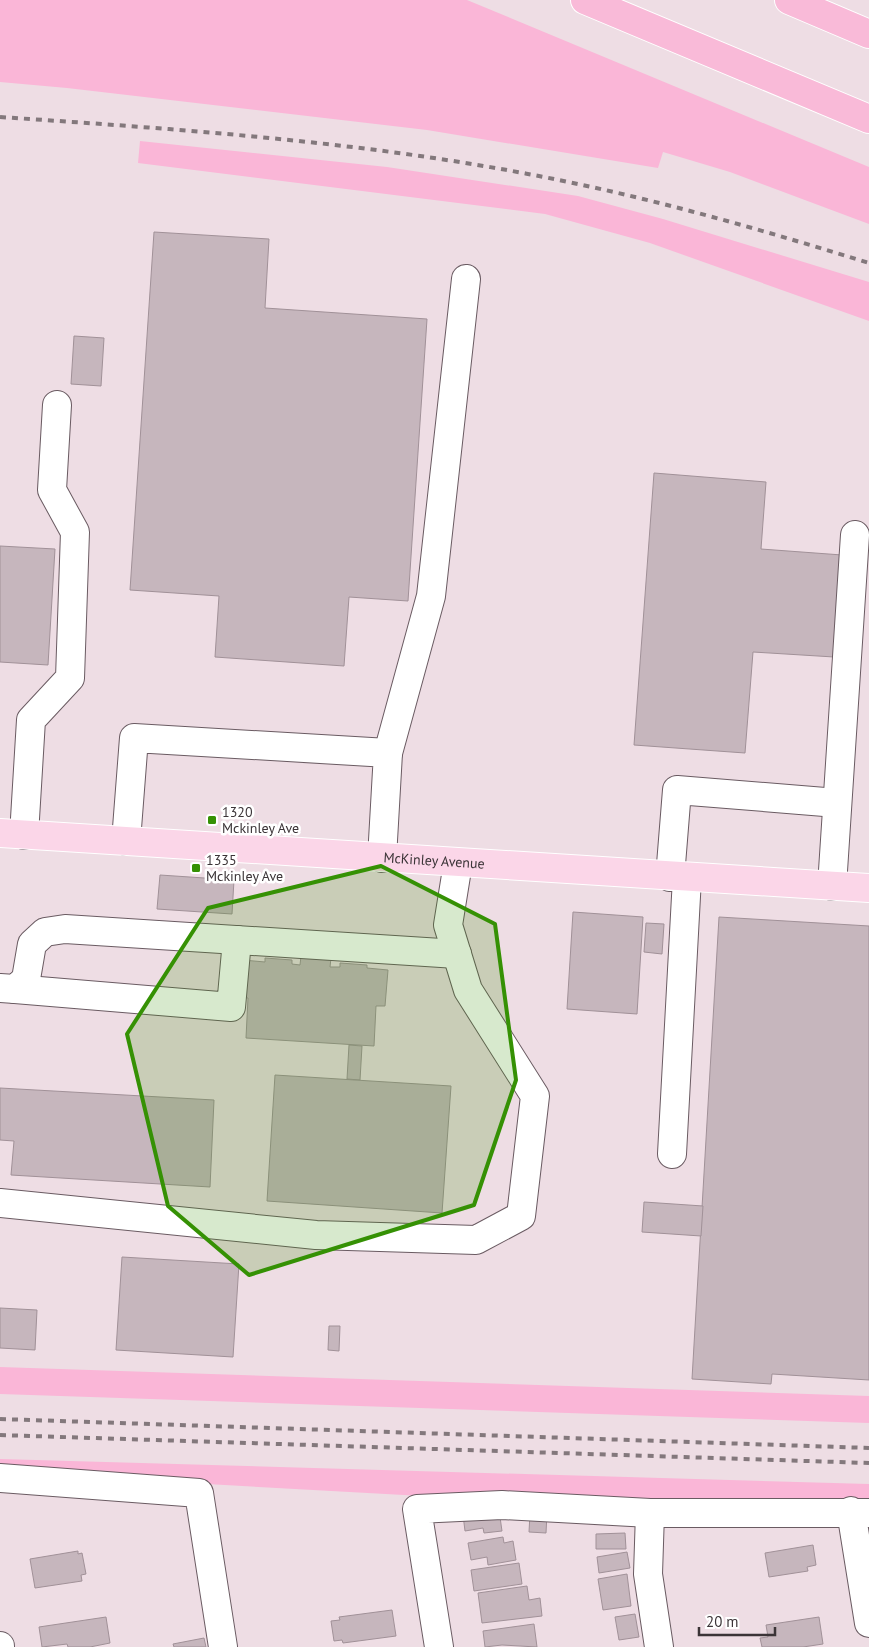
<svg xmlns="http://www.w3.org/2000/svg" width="869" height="1647" viewBox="0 0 869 1647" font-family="'PT Sans',sans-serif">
	<rect width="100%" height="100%" fill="#eedde4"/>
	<!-- green -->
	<g fill="#fab6d7">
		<path d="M 0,0 L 467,0 L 869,167 L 869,224 L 730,172 L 663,152 L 658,168 L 427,130 L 67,88 L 0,82 Z"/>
		<path d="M 140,141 L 387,167 L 578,196 L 663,219 L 869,282 L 869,321 L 650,243 L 545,214 L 138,163 Z"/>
		<path d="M 0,1367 L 869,1396 L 869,1423 L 0,1394 Z"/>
		<path d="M 0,1459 L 869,1484 L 869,1509 L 422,1496 L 171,1482 L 0,1477 Z"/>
	</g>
	<!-- building -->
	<g fill="#c6b6bd" stroke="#a19198">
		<path d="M 154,232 L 269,239 L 265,308 L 427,319 L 408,601 L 349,597 L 344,666 L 215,657 L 219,596 L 130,590 Z"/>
		<path d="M 74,336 L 104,338 L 101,386 L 71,384 Z"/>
		<path d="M 654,473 L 766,482 L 761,549 L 842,555 L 834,657 L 753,652 L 745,753 L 634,745 Z"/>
		<path d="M 0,546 L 55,549 L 48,665 L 0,662 Z"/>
		<path d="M 160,875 L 234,880 L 232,914 L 157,909 Z"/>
		<path d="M 573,912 L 643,917 L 637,1014 L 567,1009 Z"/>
		<path d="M 719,917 L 869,926 L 869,1380 L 772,1374 L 771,1384 L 692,1379 Z"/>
		<path d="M 646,923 L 664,924 L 662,954 L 644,952 Z"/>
		<path d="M 301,956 L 331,958 L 330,967 L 340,967 L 340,963 L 367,965 L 367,968 L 388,970 L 385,1006 L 376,1006 L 374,1046 L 246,1038 L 248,998 L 240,997 L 243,960 L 265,962 L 265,958 L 292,960 L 292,964 L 300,965 Z"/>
		<path d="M 349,1045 L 362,1046 L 360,1080 L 347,1079 Z"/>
		<path d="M 275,1075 L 451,1086 L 442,1213 L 267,1201 Z"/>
		<path d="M 0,1088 L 214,1100 L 210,1187 L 11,1175 L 14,1141 L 0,1140 Z"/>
		<path d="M 644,1202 L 703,1206 L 701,1236 L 642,1232 Z"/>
		<path d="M 122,1257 L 239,1264 L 233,1357 L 116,1350 Z"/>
		<path d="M 0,1308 L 37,1310 L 35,1350 L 0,1348 Z"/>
		<path d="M 329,1326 L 340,1326 L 339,1351 L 328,1350 Z"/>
		<path d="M 499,1510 L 502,1531 L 484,1533 L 483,1528 L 465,1531 L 463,1515 Z"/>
		<path d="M 530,1514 L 547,1514 L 546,1533 L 529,1532 Z"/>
		<path d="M 625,1533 L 626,1549 L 596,1549 L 596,1534 Z"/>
		<path d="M 503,1537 L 504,1543 L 513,1541 L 516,1560 L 488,1565 L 487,1557 L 471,1560 L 468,1543 Z"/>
		<path d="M 813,1545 L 816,1565 L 807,1567 L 808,1571 L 769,1577 L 765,1553 Z"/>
		<path d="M 78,1551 L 78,1554 L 82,1553 L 86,1574 L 81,1575 L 82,1581 L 35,1588 L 30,1559 Z"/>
		<path d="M 627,1552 L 630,1568 L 599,1573 L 597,1557 Z"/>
		<path d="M 519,1563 L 522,1584 L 474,1591 L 471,1570 Z"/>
		<path d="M 627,1574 L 631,1606 L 603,1610 L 598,1579 Z"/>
		<path d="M 527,1586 L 529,1600 L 540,1598 L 542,1616 L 482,1623 L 478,1593 Z"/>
		<path d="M 392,1610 L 396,1636 L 343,1643 L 342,1640 L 334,1641 L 331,1621 L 340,1620 L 339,1617 Z"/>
		<path d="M 635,1614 L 639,1637 L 619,1640 L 615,1617 Z"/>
		<path d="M 106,1617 L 110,1643 L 90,1647 L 68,1647 L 67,1644 L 42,1647 L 39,1627 Z"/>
		<path d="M 819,1617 L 823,1644 L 803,1647 L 762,1647 L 760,1638 L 768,1637 L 766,1625 Z"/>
		<path d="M 534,1624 L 537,1647 L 502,1645 L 485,1647 L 483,1631 Z"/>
		<path d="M 204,1638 L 206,1647 L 174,1647 L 173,1644 Z"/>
	</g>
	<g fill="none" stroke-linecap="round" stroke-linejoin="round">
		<!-- minor casing -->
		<g stroke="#6a5b62" stroke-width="30">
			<g id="minor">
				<path d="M 388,753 L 431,596 L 466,279"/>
				<path d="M 24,835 L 31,720 L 70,678 L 75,532 L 52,490 L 57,405"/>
				<path d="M 126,841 L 134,738 L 388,753 L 382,858"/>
				<path d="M 670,877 L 677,790 L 837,803"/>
				<path d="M 832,886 L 855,535"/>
				<path d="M 0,988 L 15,989 L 26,979 L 32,944 L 45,932 L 65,929 L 457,954"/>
				<path d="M 15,989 L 231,1007 L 237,940"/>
				<path d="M 672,1154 L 687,878"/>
				<path d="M 0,1203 L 316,1235 L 476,1240 L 521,1216 L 535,1096 L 468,990 L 448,925 L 458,863"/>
				<path d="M 0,1478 L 199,1493 L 223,1647"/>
				<path d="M 851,1511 L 869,1623"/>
				<path d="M 650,1513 L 648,1574 L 659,1647"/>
				<path d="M 0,1646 L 0,1647"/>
				<path d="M 439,1647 L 417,1509 L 502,1505 L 650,1513 L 869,1513"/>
			</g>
		</g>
		<!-- major casing -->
		<g stroke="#fff" stroke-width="30">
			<g id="major">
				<path id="s1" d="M 0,833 L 869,888"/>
			</g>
		</g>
		<!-- highway casing -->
		<g stroke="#fff" stroke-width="30">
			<g id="highway">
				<path d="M 585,0 L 869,119"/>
				<path d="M 789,0 L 869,34"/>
			</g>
		</g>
		<!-- minor -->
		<use href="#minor" stroke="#fff" stroke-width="28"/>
		<!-- major -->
		<use href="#major" stroke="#fbd6e8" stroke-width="28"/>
		<!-- highway -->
		<use href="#highway" stroke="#f9bad8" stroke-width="28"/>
		<!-- rail -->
		<g stroke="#83787c" stroke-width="4" stroke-dasharray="6 6" stroke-linecap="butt">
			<path d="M 0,117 C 192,130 385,143 573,183 C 673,204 772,233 869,263"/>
			<path d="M 0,1419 L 869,1448"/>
			<path d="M 0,1435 L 869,1463"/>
		</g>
	</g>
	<!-- marked area -->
	<path fill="#359104" fill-opacity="0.2" stroke="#359104" stroke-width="4" stroke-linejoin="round" d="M 381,866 L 495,924 L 516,1080 L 474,1205 L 249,1275 L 168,1206 L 127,1034 L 208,908 Z"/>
	<!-- markers -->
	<g fill="#359104" stroke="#fff" stroke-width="2">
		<rect x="207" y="815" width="10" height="10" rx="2.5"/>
		<rect x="191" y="863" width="10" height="10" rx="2.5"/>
	</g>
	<g text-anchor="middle" stroke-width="5" stroke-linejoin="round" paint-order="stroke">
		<!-- poi labels -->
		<g font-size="14" fill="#3b3437" stroke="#fff" text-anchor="start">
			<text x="222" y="817">1320<tspan x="222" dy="16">Mckinley Ave</tspan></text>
			<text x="206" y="865">1335<tspan x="206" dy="16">Mckinley Ave</tspan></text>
		</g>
		<!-- street labels -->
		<g font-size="14" fill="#3b3437" stroke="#fff">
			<text dy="5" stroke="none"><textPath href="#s1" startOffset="435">McKinley Avenue</textPath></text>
		</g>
	</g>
	<!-- scale -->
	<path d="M699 1627v8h76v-8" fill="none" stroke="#3b3437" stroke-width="2.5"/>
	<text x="706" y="1627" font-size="15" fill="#3b3437" stroke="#ffffff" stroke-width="4" paint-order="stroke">20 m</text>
</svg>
